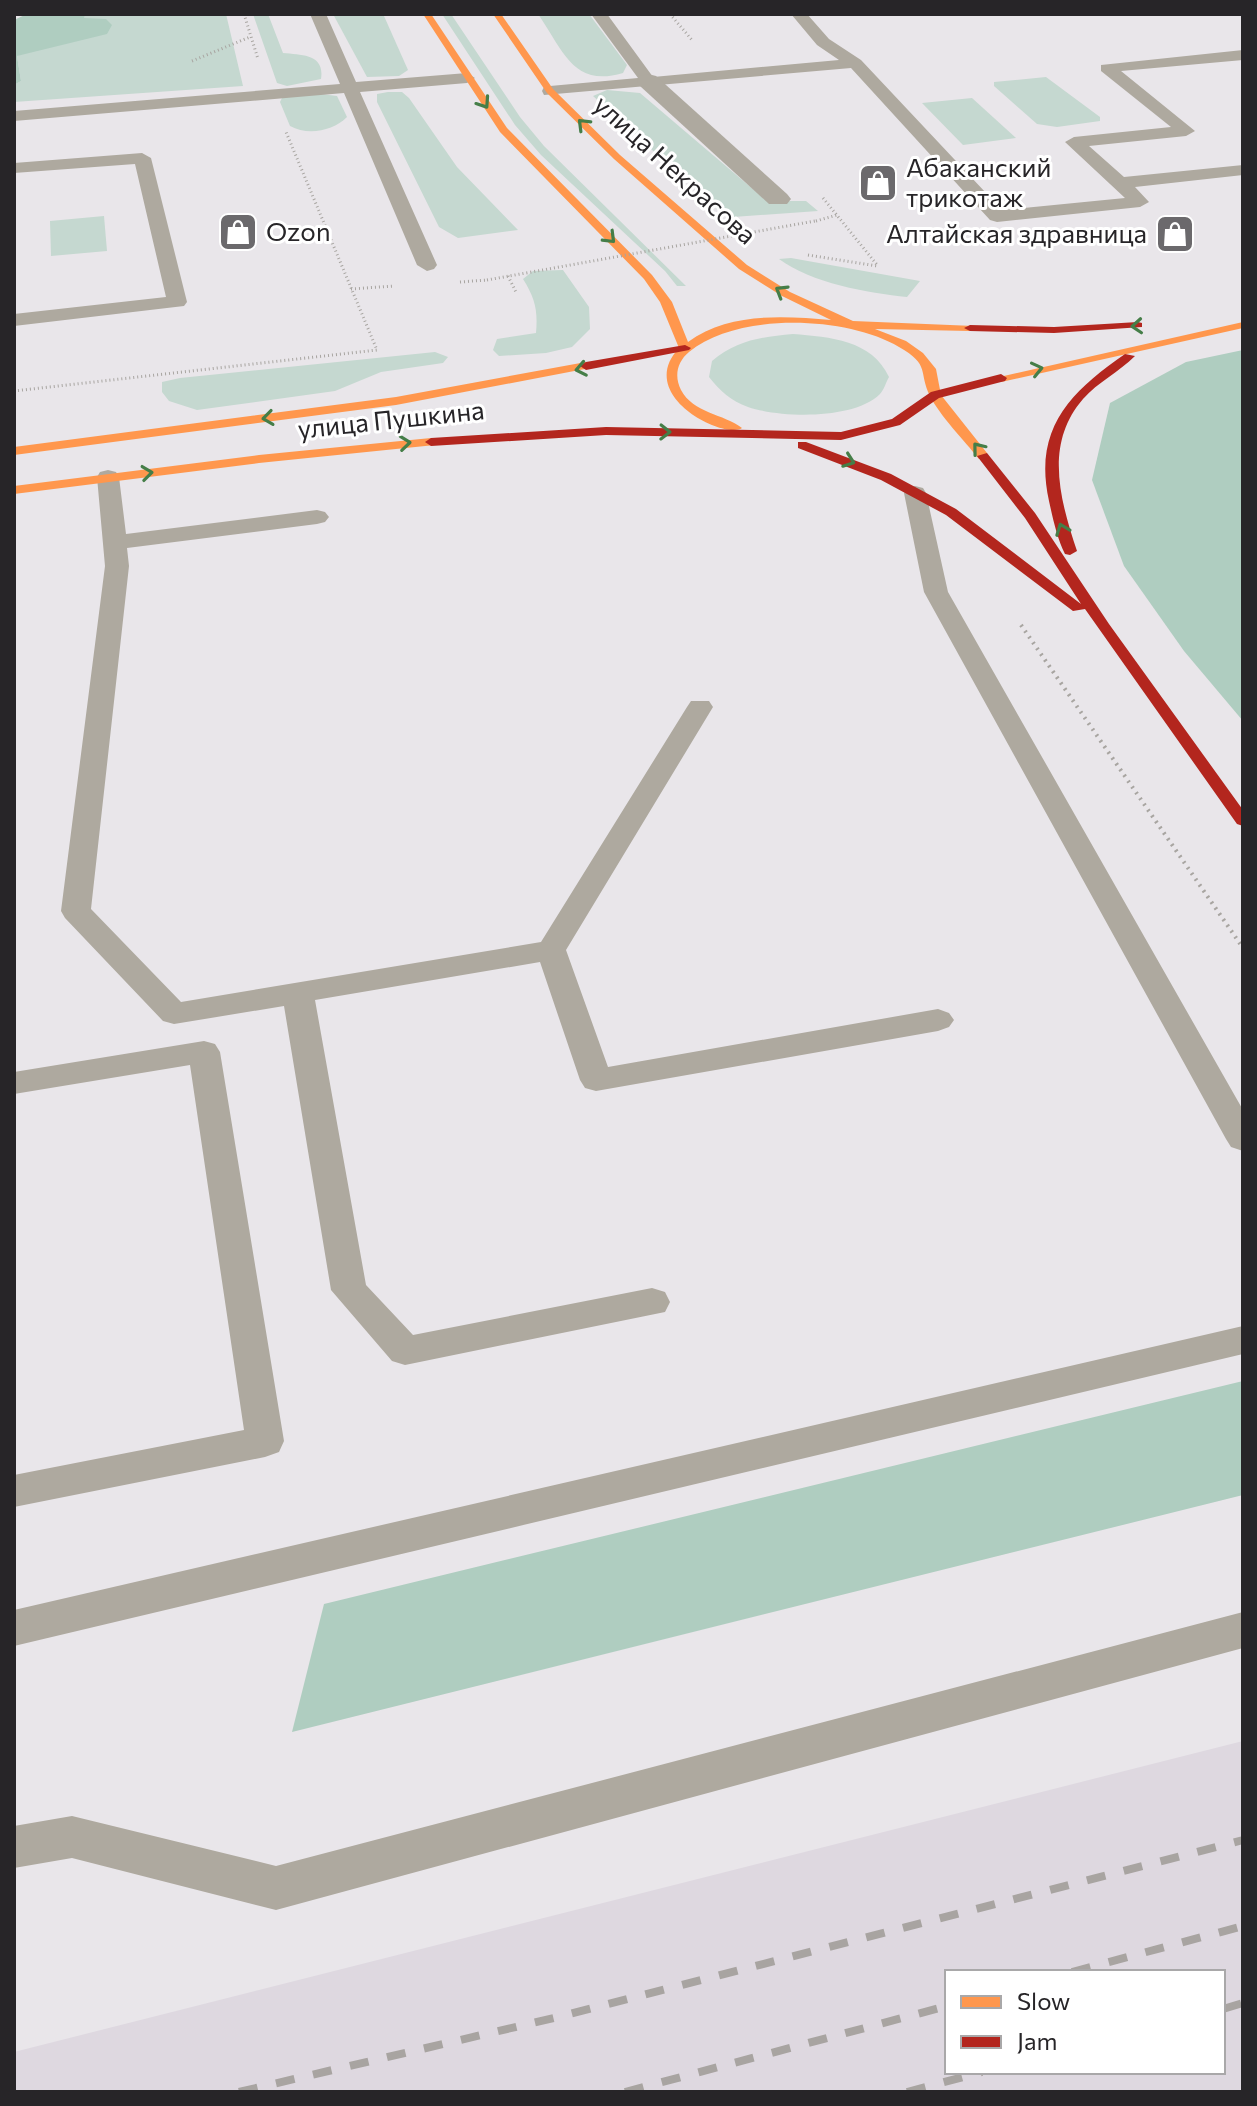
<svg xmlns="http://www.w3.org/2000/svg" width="1257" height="2106" viewBox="0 0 1257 2106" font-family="Commissioner,sans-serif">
	<rect width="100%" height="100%" fill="#e9e6ea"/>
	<!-- built -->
	<path fill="#ded8e0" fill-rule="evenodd" d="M 1243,1741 L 1243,2092 L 14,2092 L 14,2052 ZM 947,1972 L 1223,1972 L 1223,2072 L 947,2072 Z"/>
	<!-- green -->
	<g fill="#c5d8d0">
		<path d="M 85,14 L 226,14 L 243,86 L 14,102 L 14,85 L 21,81 L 17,56 Z"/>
		<path d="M 253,14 L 268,14 L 283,53 C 302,55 325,54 321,79 L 287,86 L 277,83 Z"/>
		<path d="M 333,14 L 384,16 L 408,70 L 399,76 L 367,77 Z"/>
		<path d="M 442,14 L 451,14 L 520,117 L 544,146 L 686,286 L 677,286 L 665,271 L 541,155 L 515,125 Z"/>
		<path d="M 538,14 L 589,14 L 627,65 L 623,73 C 573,88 563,50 538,14 Z"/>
		<path d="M 1046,77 L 1100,117 L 1100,121 L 1057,127 L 1037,124 L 994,86 L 994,82 Z"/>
		<path d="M 607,90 L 640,93 L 767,201 L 806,201 L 818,211 L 733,217 L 720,212 L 593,96 Z"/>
		<path d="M 388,92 L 402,92 L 409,98 L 457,167 L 518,230 L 458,238 L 439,227 L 377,102 L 377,94 Z"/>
		<path d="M 321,94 L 337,96 L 347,117 C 333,131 308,136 290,126 L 280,102 L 283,96 Z"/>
		<path d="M 972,98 L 1016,138 L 963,145 L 922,103 Z"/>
		<path d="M 104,216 L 107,251 L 51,256 L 50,221 Z"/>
		<path d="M 791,258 L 920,281 L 907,297 C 868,293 811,283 779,259 Z"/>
		<path d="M 563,270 L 589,307 L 590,329 L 572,347 L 546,353 L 499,356 L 493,350 L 497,339 L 536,333 C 538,310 535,298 523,279 L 533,271 Z"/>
		<path d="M 793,334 C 830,337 872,340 889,377 C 886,382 884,390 880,394 C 854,420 780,418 748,407 C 731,401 720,391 709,377 L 712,361 C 737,340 761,337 793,334 Z"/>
		<path d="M 435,352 L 448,357 L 443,363 L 381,372 L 335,391 L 197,410 L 169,401 L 162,392 L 162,382 L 180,378 Z"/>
	</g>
	<!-- forest -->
	<g fill="#afcdc0">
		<path d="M 27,14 L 85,14 L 84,18 L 106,19 L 112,25 L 107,34 L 17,56 L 21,81 L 14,85 L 14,20 Z"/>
		<path d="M 1243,350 L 1243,721 L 1184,651 L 1124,566 L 1092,480 L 1110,403 L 1186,362 Z"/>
		<path d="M 1243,1381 L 1243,1495 L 292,1732 L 324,1604 Z"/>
	</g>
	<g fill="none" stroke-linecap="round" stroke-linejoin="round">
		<!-- path-far1 -->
		<g stroke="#a8a5a1" stroke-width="3" stroke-dasharray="1 3" stroke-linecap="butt">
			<path d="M 244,14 L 258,59"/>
			<path d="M 670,14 L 692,40"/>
			<path d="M 192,61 L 250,37"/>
			<path d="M 823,198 L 878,266"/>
			<path d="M 816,221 L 837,215"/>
			<path d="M 808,255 L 877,266"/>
			<path d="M 508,276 L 516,292"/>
			<path d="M 460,282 L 487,280"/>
			<path d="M 351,289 L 394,286"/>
			<path d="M 14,391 L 377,350 L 286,132"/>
		</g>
		<!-- path -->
		<path stroke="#a8a5a1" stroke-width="4" stroke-dasharray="2 5" stroke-linecap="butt" d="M 1021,625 L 1243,948"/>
		<!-- lane -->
		<g fill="#aea99f" fill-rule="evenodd">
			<path d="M 310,14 L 326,14 L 356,82 L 467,73 L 475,78 L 467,83 L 360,92 L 437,265 L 434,269 L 427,271 L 417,265 L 344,93 L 14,121 L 14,111 L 340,84 Z"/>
			<path d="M 591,14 L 607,14 L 653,77 L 839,60 L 817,45 L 791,14 L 807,14 L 829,39 L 861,60 L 1002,210 L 1125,198 L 1065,142 L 1074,137 L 1171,127 L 1101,71 L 1101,65 L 1243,50 L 1243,60 L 1121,71 L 1195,131 L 1186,136 L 1089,146 L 1124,177 L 1243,165 L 1243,175 L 1135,187 L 1149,202 L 1140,207 L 997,222 L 990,220 L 851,68 L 544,95 L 542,91 L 544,87 L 550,86 L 638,78 Z"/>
			<path d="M 142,153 L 151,158 L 187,302 L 184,306 L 14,326 L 14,314 L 166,297 L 135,164 L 14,173 L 14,163 Z"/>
			<path d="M 108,470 L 116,472 L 119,477 L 126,534 L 317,510 L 325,512 L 329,517 L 325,522 L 317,524 L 127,548 L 129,566 L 91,909 L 181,1002 L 541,942 L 687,707 L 691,701 L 709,701 L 713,707 L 566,950 L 608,1067 L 938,1009 L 949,1013 L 954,1020 L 949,1027 L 938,1031 L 596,1091 L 585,1088 L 580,1080 L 540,962 L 315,1000 L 366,1285 L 413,1335 L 652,1288 L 665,1292 L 670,1302 L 665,1312 L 405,1365 L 392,1361 L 331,1290 L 284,1006 L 174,1024 L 163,1021 L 65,918 L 61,911 L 105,566 L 97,477 L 100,472 Z"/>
			<path d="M 915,486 L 923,488 L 926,493 L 948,592 L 1243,1110 L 1243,1151 L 1231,1147 L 1226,1139 L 924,592 L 904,493 L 907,488 Z"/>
			<path d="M 204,1041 L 215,1044 L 220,1052 L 284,1441 L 279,1452 L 265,1457 L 14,1507 L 14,1475 L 244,1430 L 190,1065 L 14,1094 L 14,1072 Z"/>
			<path d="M 1243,1326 L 1243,1354 L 14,1646 L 14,1610 Z"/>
			<path d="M 1243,1612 L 1243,1648 L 276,1910 L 72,1858 L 14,1868 L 14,1826 L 72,1816 L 276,1866 Z"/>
		</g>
		<!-- street -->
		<path fill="#aea99f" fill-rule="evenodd" d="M 648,74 L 656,76 L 787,194 L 791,199 L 787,204 L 769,204 L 640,86 L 637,81 L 640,76 Z"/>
		<!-- slow -->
		<g fill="#ff974d" fill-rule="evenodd">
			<path d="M 423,14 L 431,14 L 507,128 L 652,275 L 672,302 L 688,342 C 729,312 783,316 831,320 L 782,296 L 739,269 L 614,159 L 547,93 L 493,14 L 501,14 L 553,89 L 620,155 L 747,265 L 790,292 L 853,321 L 974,326 L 974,330 L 970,331 L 875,329 L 906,341 L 923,353 L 936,369 L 941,395 L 987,453 L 987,459 L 979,459 C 964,440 940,416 930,396 C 918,372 931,365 899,347 C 846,316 738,312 689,352 C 677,362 674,376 681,390 C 693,413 724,414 742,428 C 725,440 634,396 679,348 L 660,302 L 644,279 L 500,132 Z"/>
			<path d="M 1243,322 L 1243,328 L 1001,382 L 995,378 Z"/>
			<path d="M 586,362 L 590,364 L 590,368 L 396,405 L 14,455 L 14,447 L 396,397 Z"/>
			<path d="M 431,438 L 435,439 L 435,445 L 259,463 L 14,494 L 14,486 L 259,455 Z"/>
		</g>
		<!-- jam -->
		<g fill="#b3261e" fill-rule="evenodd">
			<path d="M 1138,322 L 1142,323 L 1142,327 L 1054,333 L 970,331 L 964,328 L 970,325 L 1054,327 Z"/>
			<path d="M 685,345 L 691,348 L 689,350 L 586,370 L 580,366 L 586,362 Z"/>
			<path d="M 1125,354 L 1135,356 C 1119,372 1098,382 1083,399 C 1044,444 1060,500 1077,551 L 1070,555 L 1065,554 C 1057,538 1053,519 1049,501 C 1033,429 1070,392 1125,354 Z"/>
			<path d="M 1001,374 L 1007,378 L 1005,381 L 939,398 L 900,425 L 841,440 L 606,435 L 431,446 L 425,442 L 431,438 L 606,427 L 841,432 L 892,419 L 931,392 Z"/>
			<path d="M 798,442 L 806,442 L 891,474 L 956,509 L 1081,604 L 1025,518 L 977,456 L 987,453 L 1035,513 L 1109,624 L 1243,810 L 1243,826 L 1237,824 L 1085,609 L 1073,611 L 946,515 L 881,480 L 798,448 Z"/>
		</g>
		<!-- rail -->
		<g stroke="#a8a4a1" stroke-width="8" stroke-dasharray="19 19" stroke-linecap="butt">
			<path d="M 1072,1972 L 1243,1926"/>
			<path d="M 1223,2009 L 1243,2003"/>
			<path d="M 239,2092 L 558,2017 L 1243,1840"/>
			<path d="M 625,2092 L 947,2006"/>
			<path d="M 907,2092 L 982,2072"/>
		</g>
		<!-- path-bridge -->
		<path stroke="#a8a5a1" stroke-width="3" stroke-dasharray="1 3" stroke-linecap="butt" d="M 487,280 L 815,221"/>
	</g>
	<!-- one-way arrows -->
	<defs><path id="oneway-chevron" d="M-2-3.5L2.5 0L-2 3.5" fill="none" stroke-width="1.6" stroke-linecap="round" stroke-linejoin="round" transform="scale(2)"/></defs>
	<g stroke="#457e48">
		<use href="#oneway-chevron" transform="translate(484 103) rotate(56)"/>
		<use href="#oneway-chevron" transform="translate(583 124) rotate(-135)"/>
		<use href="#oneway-chevron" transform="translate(610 238) rotate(45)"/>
		<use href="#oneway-chevron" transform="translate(781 291) rotate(-149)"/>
		<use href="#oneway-chevron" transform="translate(1137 326) rotate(176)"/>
		<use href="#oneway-chevron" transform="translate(581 369) rotate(169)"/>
		<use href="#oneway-chevron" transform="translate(1037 369) rotate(-13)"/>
		<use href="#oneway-chevron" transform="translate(268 418) rotate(172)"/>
		<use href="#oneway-chevron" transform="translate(665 432) rotate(1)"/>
		<use href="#oneway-chevron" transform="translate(405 443) rotate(-6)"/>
		<use href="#oneway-chevron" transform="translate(978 448) rotate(-129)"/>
		<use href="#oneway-chevron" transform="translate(849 461) rotate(20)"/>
		<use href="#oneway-chevron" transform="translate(147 473) rotate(-7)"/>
		<use href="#oneway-chevron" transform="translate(1062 529) rotate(-111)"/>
	</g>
	<!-- icons -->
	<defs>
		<g id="shop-square" transform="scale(2)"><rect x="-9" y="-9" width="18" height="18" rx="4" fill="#6b696c" stroke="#fff"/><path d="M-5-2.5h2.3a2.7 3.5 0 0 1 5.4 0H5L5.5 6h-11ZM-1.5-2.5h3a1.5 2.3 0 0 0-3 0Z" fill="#fff"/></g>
	</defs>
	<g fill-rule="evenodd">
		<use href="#shop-square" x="878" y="183"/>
		<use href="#shop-square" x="238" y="232"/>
		<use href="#shop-square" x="1175" y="234"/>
	</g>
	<g text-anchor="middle" stroke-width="6" stroke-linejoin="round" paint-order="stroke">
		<!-- far-poi labels -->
		<g font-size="26" fill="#272528" stroke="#fff" text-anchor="start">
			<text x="906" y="177">Абаканский<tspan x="906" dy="30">трикотаж</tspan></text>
			<text x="266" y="241">Ozon</text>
			<text x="1147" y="243" text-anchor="end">Алтайская здравница</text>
		</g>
		<!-- far-street labels -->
		<g font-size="26" fill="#272528" stroke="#fff">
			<text transform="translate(675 170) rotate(42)" y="9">улица Некрасова</text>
			<text transform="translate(391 420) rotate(-6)" y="9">улица Пушкина</text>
		</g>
	</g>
	<!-- border -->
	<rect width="1257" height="2106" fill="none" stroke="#272528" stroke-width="32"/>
	<!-- legend -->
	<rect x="945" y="1970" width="280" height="104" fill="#ffffff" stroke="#a9a8a9" stroke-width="2"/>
	<rect x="961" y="1996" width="40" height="12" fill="#ff974d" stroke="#a9a8a9" stroke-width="2"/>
	<text x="1017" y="2010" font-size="24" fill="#272528">Slow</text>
	<rect x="961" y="2036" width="40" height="12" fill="#b3261e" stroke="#a9a8a9" stroke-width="2"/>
	<text x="1017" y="2050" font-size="24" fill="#272528">Jam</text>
</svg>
